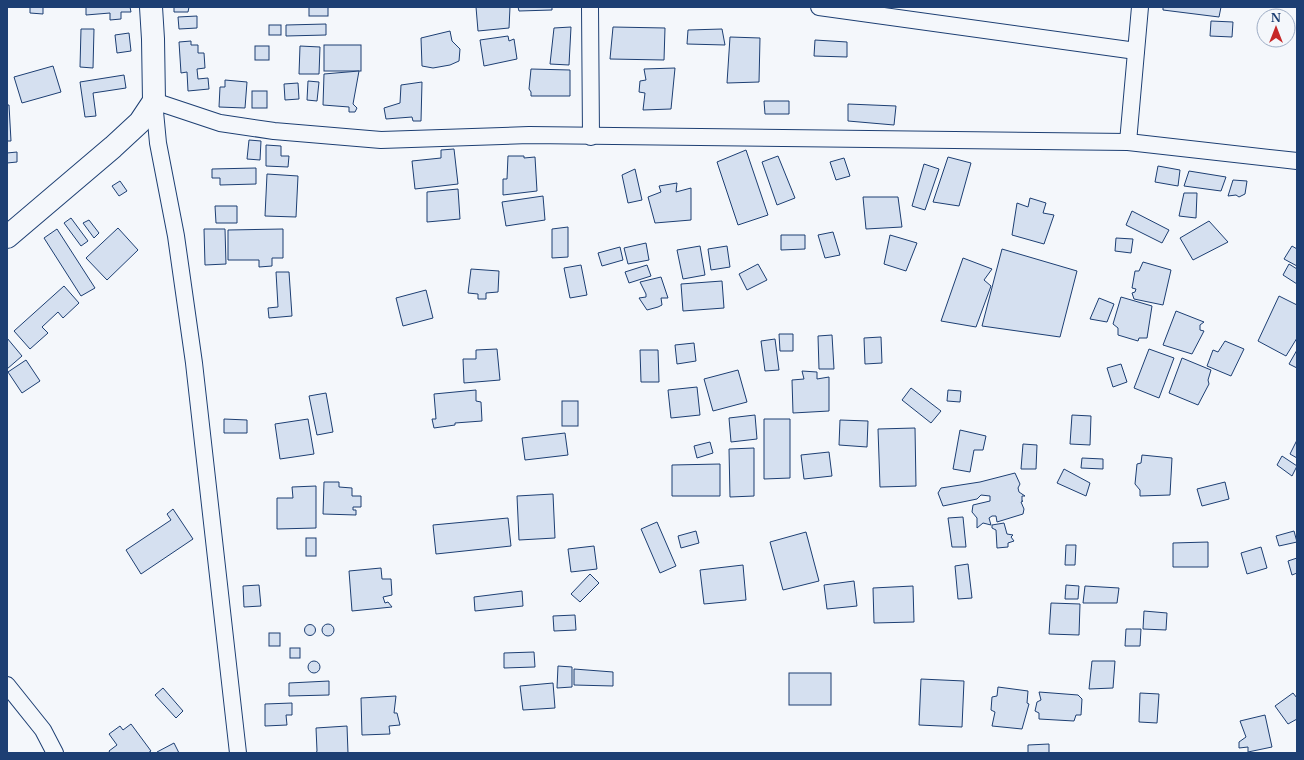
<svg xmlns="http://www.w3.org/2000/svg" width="1304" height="760" viewBox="0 0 1304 760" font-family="'Libre Baskerville',serif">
	<rect width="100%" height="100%" fill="#f4f7fb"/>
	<!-- building -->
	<g fill="#d5e0f0" stroke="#1d3f73">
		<path d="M 30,7 L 43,7 L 43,14 L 30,13 Z"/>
		<path d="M 86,7 L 130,7 L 131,12 L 121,12 L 121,19 L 110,20 L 110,13 L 86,15 Z"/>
		<path d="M 174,7 L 189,7 L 188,12 L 174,12 Z"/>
		<rect x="309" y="7" width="19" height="9"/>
		<path d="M 476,7 L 510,7 L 509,28 L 478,31 Z"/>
		<path d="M 518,7 L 552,7 L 552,10 L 519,11 Z"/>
		<path d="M 1163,7 L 1221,7 L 1219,17 L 1163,10 Z"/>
		<path d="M 197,16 L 197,28 L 179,29 L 178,17 Z"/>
		<path d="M 1211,21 L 1233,22 L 1232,37 L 1210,36 Z"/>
		<path d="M 326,24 L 326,35 L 286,36 L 286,25 Z"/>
		<rect x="269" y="25" width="12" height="10"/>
		<path d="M 571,27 L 569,65 L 550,64 L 554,28 Z"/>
		<path d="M 613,27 L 665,28 L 664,60 L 610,59 Z"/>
		<path d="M 81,29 L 94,29 L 93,68 L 80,67 Z"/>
		<path d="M 722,29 L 725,45 L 687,44 L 688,30 Z"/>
		<path d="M 450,31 L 452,41 L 460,49 L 459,61 L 450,65 L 433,68 L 422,66 L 421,38 Z"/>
		<path d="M 129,33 L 131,51 L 117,53 L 115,35 Z"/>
		<path d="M 508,36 L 509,41 L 514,39 L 517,59 L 484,66 L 480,40 Z"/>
		<path d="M 730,37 L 760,38 L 759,82 L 727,83 Z"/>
		<path d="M 815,40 L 847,42 L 847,57 L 814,56 Z"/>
		<path d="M 191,41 L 191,45 L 198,45 L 198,53 L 204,53 L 205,68 L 197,69 L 198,79 L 208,78 L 209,89 L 188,91 L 187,72 L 181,73 L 179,42 Z"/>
		<rect x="324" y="45" width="37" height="26"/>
		<rect x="255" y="46" width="14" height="14"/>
		<path d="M 300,46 L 320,47 L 319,74 L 299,74 Z"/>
		<path d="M 53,66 L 61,92 L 22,103 L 14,77 Z"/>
		<path d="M 675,68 L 671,109 L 643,110 L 645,93 L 639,92 L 640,81 L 646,80 L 644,69 Z"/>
		<path d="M 531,69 L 570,70 L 570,96 L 531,96 L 531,92 L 529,89 Z"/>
		<path d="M 359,71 L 353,104 L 357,108 L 355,112 L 349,112 L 349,107 L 323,105 L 324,74 Z"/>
		<path d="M 124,75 L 126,88 L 93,93 L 96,116 L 85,117 L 80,82 Z"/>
		<path d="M 225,80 L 247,82 L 245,108 L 219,107 L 220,87 L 225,87 Z"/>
		<path d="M 308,81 L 319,82 L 317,101 L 307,100 Z"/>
		<path d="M 422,82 L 421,121 L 413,121 L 412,117 L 386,119 L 384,108 L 400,103 L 401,85 Z"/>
		<path d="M 298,83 L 299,99 L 285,100 L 284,84 Z"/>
		<rect x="252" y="91" width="15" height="17"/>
		<path d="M 764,101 L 789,101 L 789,114 L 765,114 Z"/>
		<path d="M 848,104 L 896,106 L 894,125 L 848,121 Z"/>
		<path d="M 7,105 L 9,105 L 11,141 L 7,141 Z"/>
		<path d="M 249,140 L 261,141 L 260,160 L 247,159 Z"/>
		<path d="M 266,145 L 281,146 L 281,156 L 289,156 L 288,167 L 266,166 Z"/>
		<path d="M 454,149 L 458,184 L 415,189 L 412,161 L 441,158 L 441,150 Z"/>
		<path d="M 746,150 L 768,215 L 738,225 L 717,162 Z"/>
		<path d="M 17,152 L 17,162 L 7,163 L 7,153 Z"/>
		<path d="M 508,156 L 524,156 L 524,158 L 535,157 L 537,191 L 503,195 L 503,179 L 507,179 Z"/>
		<path d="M 778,156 L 795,198 L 777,205 L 762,162 Z"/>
		<path d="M 948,157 L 971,163 L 959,206 L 933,202 Z"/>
		<path d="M 844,158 L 850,176 L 836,180 L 830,162 Z"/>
		<path d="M 924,164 L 939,169 L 925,210 L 912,206 Z"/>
		<path d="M 1158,166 L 1180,170 L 1178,186 L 1155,182 Z"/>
		<path d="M 256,168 L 256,184 L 220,185 L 220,178 L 212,178 L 212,169 Z"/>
		<path d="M 635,169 L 642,200 L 628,203 L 622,175 Z"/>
		<path d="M 1189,171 L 1226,177 L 1221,191 L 1184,186 Z"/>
		<path d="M 267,174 L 298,176 L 296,217 L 265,216 Z"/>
		<path d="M 1233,180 L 1247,181 L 1245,194 L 1239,197 L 1236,195 L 1228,196 Z"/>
		<path d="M 120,181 L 127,191 L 119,196 L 112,186 Z"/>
		<path d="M 677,183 L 676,192 L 691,188 L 691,220 L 655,223 L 648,197 L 661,192 L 659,186 Z"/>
		<path d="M 458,189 L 460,219 L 427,222 L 427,192 Z"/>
		<path d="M 1184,193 L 1197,193 L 1196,218 L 1179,216 Z"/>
		<path d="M 543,196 L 545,220 L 506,226 L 502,202 Z"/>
		<path d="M 863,197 L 898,197 L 902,227 L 866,229 Z"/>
		<path d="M 1030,198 L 1046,203 L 1043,213 L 1054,215 L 1044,244 L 1012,235 L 1017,203 L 1028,207 Z"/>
		<path d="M 215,206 L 237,206 L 237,223 L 216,223 Z"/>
		<path d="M 1132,211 L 1169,230 L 1162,243 L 1126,225 Z"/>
		<path d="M 71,218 L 88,241 L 81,246 L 64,223 Z"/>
		<path d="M 89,220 L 99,233 L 94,238 L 83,223 Z"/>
		<path d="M 1209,221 L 1228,242 L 1193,260 L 1180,238 Z"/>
		<path d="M 568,227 L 568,257 L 552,258 L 552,229 Z"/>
		<path d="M 118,228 L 138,250 L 107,280 L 86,258 Z"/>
		<path d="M 57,229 L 95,288 L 81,296 L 44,238 Z"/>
		<path d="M 204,229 L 225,229 L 226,264 L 205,265 Z"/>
		<path d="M 283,229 L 283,258 L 272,258 L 272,266 L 259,267 L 259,260 L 228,260 L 228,230 Z"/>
		<path d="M 833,232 L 840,255 L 825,258 L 818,235 Z"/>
		<path d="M 781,235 L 805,235 L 805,249 L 781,250 Z"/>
		<path d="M 890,235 L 917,243 L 906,271 L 884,264 Z"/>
		<path d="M 1116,238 L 1133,239 L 1131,253 L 1115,251 Z"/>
		<path d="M 646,243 L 649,260 L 628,264 L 624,248 Z"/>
		<path d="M 700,246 L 705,275 L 683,279 L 677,250 Z"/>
		<path d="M 727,246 L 730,267 L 711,270 L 708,249 Z"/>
		<path d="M 1292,246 L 1297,249 L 1297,266 L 1284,259 Z"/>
		<path d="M 620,247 L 623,260 L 602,266 L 598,253 Z"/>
		<path d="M 1002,249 L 1077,271 L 1060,337 L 982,326 Z"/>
		<path d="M 963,258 L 992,269 L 984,280 L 991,286 L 976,327 L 941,321 Z"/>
		<path d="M 1143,262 L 1171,270 L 1163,305 L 1134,299 L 1132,293 L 1135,292 L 1136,289 L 1132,288 L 1135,271 L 1139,271 Z"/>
		<path d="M 758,264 L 767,280 L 747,290 L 739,274 Z"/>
		<path d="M 1289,264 L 1297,269 L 1297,284 L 1283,275 Z"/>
		<path d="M 581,265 L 587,295 L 570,298 L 564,268 Z"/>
		<path d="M 647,265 L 651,276 L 629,283 L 625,272 Z"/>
		<path d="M 471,269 L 499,271 L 498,292 L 486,293 L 486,299 L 478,299 L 478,294 L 468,293 Z"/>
		<path d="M 276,272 L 289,272 L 292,316 L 269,318 L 268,308 L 278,307 Z"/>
		<path d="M 661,277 L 668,298 L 661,298 L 662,305 L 658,307 L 647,310 L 639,298 L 646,297 L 646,294 L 640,282 Z"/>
		<path d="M 722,281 L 724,308 L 683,311 L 681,284 Z"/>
		<path d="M 64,286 L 79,303 L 63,318 L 58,312 L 42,327 L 48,333 L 30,349 L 14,331 Z"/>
		<path d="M 426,290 L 433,318 L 403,326 L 396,298 Z"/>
		<path d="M 1279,296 L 1297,305 L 1297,338 L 1286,356 L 1258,341 Z"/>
		<path d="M 1121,297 L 1152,306 L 1147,338 L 1139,338 L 1138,341 L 1118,335 L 1118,328 L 1113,324 Z"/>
		<path d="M 1099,298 L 1114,304 L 1107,322 L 1090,319 Z"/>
		<path d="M 1176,311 L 1204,322 L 1200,325 L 1200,330 L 1204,331 L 1192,354 L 1163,345 Z"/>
		<path d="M 779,334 L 793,334 L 793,351 L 780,351 Z"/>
		<path d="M 832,335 L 834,369 L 819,369 L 818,336 Z"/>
		<path d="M 881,337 L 882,363 L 865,364 L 864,338 Z"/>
		<path d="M 7,338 L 22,356 L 7,369 Z"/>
		<path d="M 775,339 L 779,370 L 765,371 L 761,341 Z"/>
		<path d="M 1225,341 L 1244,349 L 1231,376 L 1207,366 L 1213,350 L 1218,352 Z"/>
		<path d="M 694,343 L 696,361 L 677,364 L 675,345 Z"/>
		<path d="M 497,349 L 500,380 L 464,383 L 463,359 L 476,359 L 476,350 Z"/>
		<path d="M 1149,349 L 1174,358 L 1159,398 L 1134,388 Z"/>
		<path d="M 640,350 L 658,350 L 659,382 L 641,382 Z"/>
		<path d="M 1297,350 L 1297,368 L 1289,364 Z"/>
		<path d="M 1182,358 L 1211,370 L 1208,380 L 1209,384 L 1198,405 L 1169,393 Z"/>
		<path d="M 26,360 L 40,381 L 22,393 L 8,372 Z"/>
		<path d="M 1121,364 L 1127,382 L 1113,387 L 1107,368 Z"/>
		<path d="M 738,370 L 747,402 L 713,411 L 704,379 Z"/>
		<path d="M 802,371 L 817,372 L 817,379 L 829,377 L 829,411 L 793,413 L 792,380 L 804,379 Z"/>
		<path d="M 697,387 L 700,415 L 671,418 L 668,390 Z"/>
		<path d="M 911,388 L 941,411 L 931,423 L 902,400 Z"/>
		<path d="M 476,390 L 476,401 L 481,402 L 482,421 L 455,423 L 455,425 L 434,428 L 432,419 L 436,419 L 434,394 Z"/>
		<path d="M 948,390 L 961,391 L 960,402 L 947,401 Z"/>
		<path d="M 326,393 L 333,432 L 317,435 L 309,396 Z"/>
		<rect x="562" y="401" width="16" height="25"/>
		<path d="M 755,415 L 757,439 L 731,442 L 729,418 Z"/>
		<path d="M 1072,415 L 1091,416 L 1090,445 L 1070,444 Z"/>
		<path d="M 224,419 L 247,420 L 247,433 L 224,433 Z"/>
		<path d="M 308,419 L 314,454 L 280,459 L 275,424 Z"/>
		<path d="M 764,419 L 790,419 L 790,478 L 764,479 Z"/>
		<path d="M 840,420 L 868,421 L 867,447 L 839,445 Z"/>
		<path d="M 915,428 L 916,486 L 880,487 L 878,429 Z"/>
		<path d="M 960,430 L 986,436 L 983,450 L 974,450 L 970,472 L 953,469 Z"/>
		<path d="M 565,433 L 568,455 L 525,460 L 522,438 Z"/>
		<path d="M 1297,440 L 1297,458 L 1290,454 Z"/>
		<path d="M 710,442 L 713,453 L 697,458 L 694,446 Z"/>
		<path d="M 1023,444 L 1037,445 L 1036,469 L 1021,469 Z"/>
		<path d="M 754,448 L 754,496 L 730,497 L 729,449 Z"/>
		<path d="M 829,452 L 832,476 L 804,479 L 801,455 Z"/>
		<path d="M 1142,455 L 1172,458 L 1170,495 L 1140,496 L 1140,490 L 1135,484 L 1137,464 L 1141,463 Z"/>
		<path d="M 1282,456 L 1297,466 L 1292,476 L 1277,465 Z"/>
		<path d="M 1082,458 L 1103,459 L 1103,469 L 1081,468 Z"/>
		<path d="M 720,464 L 720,496 L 672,496 L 672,465 Z"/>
		<path d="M 1064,469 L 1090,483 L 1086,496 L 1057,483 Z"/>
		<path d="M 1015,473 L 1020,484 L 1018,488 L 1019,492 L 1025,496 L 1022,496 L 1022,501 L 1023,501 L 1021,502 L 1024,509 L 1023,514 L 997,522 L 996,516 L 992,516 L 989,518 L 991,525 L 983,523 L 977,528 L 977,518 L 972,512 L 973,505 L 990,501 L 990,496 L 981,495 L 977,499 L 943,506 L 938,493 L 941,488 L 980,482 Z"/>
		<path d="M 324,482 L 339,482 L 339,487 L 352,488 L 352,496 L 361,496 L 361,507 L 353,507 L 353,510 L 356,510 L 356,515 L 323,514 Z"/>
		<path d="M 1225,482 L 1229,499 L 1202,506 L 1197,489 Z"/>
		<path d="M 316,486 L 316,528 L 277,529 L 277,498 L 293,498 L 292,487 Z"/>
		<path d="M 553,494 L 555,538 L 519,540 L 517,496 Z"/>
		<path d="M 173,509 L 193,539 L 141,574 L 126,550 L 171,520 L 167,514 Z"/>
		<path d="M 963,517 L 966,547 L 952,547 L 948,518 Z"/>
		<path d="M 508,518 L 511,546 L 436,554 L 433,525 Z"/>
		<path d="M 657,522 L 676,566 L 660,573 L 641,529 Z"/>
		<path d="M 1004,523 L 1007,534 L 1013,535 L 1011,537 L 1014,541 L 1008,543 L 1008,547 L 997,548 L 996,530 L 992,528 L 992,525 Z"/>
		<path d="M 696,531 L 699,543 L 681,548 L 678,536 Z"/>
		<path d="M 1294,531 L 1297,542 L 1279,546 L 1276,536 Z"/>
		<path d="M 806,532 L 819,581 L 783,590 L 770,542 Z"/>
		<rect x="306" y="538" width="10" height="18"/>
		<path d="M 1208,542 L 1208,567 L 1173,567 L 1173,543 Z"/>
		<path d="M 1066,545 L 1076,545 L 1075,565 L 1065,565 Z"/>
		<path d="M 594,546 L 597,569 L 571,572 L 568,549 Z"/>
		<path d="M 1261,547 L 1267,568 L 1247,574 L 1241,553 Z"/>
		<path d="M 1297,558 L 1297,573 L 1292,575 L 1288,561 Z"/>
		<path d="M 968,564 L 972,598 L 958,599 L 955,566 Z"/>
		<path d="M 743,565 L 746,600 L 704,604 L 700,570 Z"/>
		<path d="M 381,568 L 382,579 L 391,579 L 392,595 L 383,597 L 385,603 L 388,602 L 392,607 L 352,611 L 349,571 Z"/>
		<path d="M 590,574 L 599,583 L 580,602 L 571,594 Z"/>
		<path d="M 854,581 L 857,606 L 827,609 L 824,585 Z"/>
		<path d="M 259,585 L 261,606 L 244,607 L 243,586 Z"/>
		<path d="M 1066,585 L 1079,586 L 1078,599 L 1065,599 Z"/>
		<path d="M 913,586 L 914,622 L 874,623 L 873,588 Z"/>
		<path d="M 1085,586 L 1119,588 L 1117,603 L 1083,603 Z"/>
		<path d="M 522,591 L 523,606 L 475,611 L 474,597 Z"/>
		<path d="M 1051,603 L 1080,604 L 1079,635 L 1049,634 Z"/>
		<path d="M 1144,611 L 1167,613 L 1166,630 L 1143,629 Z"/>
		<path d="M 575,615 L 576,630 L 554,631 L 553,616 Z"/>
		<circle cx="328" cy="630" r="6"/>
		<circle cx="310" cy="630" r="5.5"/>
		<path d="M 1126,629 L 1141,629 L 1140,646 L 1125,646 Z"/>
		<rect x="269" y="633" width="11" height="13"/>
		<rect x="290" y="648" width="10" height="10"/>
		<path d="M 534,652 L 535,667 L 504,668 L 504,653 Z"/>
		<path d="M 1092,661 L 1115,661 L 1113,688 L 1089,689 Z"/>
		<circle cx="314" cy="667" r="6"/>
		<path d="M 558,666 L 572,667 L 572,687 L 557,688 Z"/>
		<path d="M 574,669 L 613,672 L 613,686 L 574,685 Z"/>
		<rect x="789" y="673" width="42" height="32"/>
		<path d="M 921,679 L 964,681 L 962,727 L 919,725 Z"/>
		<path d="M 329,681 L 329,695 L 289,696 L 289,683 Z"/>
		<path d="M 553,683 L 555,708 L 523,710 L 520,686 Z"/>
		<path d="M 998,687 L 1028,691 L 1027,703 L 1029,704 L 1022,729 L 992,726 L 995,712 L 991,710 L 992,697 L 997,696 Z"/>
		<path d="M 163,688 L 183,711 L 176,718 L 155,695 Z"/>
		<path d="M 1039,692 L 1078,695 L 1082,699 L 1081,715 L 1076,715 L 1074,721 L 1039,719 L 1039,713 L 1035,711 L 1037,702 L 1041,700 Z"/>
		<path d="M 1140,693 L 1159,694 L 1157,723 L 1139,722 Z"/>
		<path d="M 1293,693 L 1297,698 L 1297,719 L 1288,724 L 1275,706 Z"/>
		<path d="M 396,696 L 394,713 L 397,713 L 400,725 L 389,726 L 390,734 L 362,735 L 361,698 Z"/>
		<path d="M 292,703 L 292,715 L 286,715 L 287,725 L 265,726 L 265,704 Z"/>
		<path d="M 1265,715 L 1272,747 L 1248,752 L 1248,747 L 1239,748 L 1239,742 L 1246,737 L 1240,721 Z"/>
		<path d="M 131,724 L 151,751 L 148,753 L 110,753 L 109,751 L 117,745 L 109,734 L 120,726 L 123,730 Z"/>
		<path d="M 347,726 L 348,753 L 316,753 L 317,751 L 316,728 Z"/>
		<path d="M 174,743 L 179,753 L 158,753 L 157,752 Z"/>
		<path d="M 1049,744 L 1049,753 L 1028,753 L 1028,745 Z"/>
	</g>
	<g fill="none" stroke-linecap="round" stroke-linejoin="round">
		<!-- street casing -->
		<g stroke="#1d3f73" stroke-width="18">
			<g id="street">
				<path d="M 590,7 L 591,137"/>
				<path d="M 819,7 L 1136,51"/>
				<path d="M 1128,142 L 1140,7"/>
				<path d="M 7,685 L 43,730 L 55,753"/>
				<path d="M 238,753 L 194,363 L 176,236 L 158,143 L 154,101 L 220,123 L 274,131 L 381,140 L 529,135 L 1128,142 L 1297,161"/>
			</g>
		</g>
		<!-- secondary casing -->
		<g stroke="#1d3f73" stroke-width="24">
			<path id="secondary" d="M 7,237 L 113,147 L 140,122 L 154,101 L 153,39 L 151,7"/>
		</g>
		<!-- street -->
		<use href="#street" stroke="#f4f7fb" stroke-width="16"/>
		<!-- secondary -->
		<use href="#secondary" stroke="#f4f7fb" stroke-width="22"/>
	</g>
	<!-- border -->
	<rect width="1304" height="760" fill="none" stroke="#1d3f73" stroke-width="16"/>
	<!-- north arrow -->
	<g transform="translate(1276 28)"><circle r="19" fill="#f4f7fb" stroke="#9eadc5"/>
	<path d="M0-3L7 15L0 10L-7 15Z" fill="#c62828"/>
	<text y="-6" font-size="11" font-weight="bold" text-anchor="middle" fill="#1d3f73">N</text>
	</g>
</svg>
